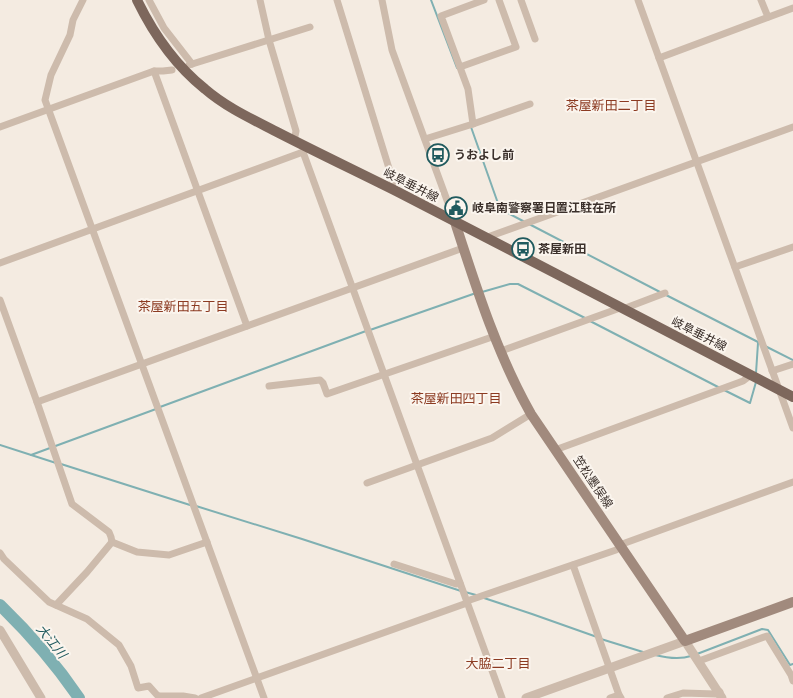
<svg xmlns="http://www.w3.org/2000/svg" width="793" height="698" viewBox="0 0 793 698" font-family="'Sofia Sans Condensed','Noto Sans JP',sans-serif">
	<rect width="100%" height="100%" fill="#f4ebe1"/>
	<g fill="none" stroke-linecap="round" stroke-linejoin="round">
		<!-- stream -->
		<g stroke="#7fb0b2" stroke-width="2">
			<path d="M 431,0 L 457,68"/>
			<path d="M 471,127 L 500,209 L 523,221"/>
			<path d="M 529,224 L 660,292"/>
			<path d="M 482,292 L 510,284 L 518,284 L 585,318"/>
			<path d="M 666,295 L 758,342"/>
			<path d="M 590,321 L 720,388"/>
			<path d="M 370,330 L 476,293"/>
			<path d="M 765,346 L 793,360"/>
			<path d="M 756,373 L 758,343"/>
			<path d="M 724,390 L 750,403 L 756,382"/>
			<path d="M 160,407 L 366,331"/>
			<path d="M 0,445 L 56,463"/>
			<path d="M 31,455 L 156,409"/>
			<path d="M 61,464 L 190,505"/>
			<path d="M 196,506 L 302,539 L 461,591"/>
			<path d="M 465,592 L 476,595"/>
			<path d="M 484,598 L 532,614 L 597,637"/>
			<path d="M 601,639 L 643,652"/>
			<path d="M 697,654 L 762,629 L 768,630 L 790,665 L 793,664"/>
			<path d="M 655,655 C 667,658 679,660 691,656"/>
		</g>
		<!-- river -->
		<path stroke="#7fb0b2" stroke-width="12" d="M 0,605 C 30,634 56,664 79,698"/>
		<!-- minor -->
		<g stroke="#cdbbac" stroke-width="7">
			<path d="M 83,0 L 73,20 L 70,35 L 51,75 L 45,100 L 264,698"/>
			<path d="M 149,0 L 164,28 L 192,64"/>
			<path d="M 260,0 L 269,40 L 296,131 L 294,141"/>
			<path d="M 337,0 L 396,191"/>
			<path d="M 382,0 L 392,50 L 455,222"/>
			<path d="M 521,0 L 535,39"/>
			<path d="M 638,0 L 793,428"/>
			<path d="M 761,0 L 768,17"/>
			<path d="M 659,58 L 793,8"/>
			<path d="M 189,65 L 310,27"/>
			<path d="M 460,67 L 516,47 L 499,0"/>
			<path d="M 154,71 L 247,326"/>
			<path d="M 473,124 L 468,89 L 441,16 L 484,0"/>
			<path d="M 0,127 L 154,71 L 163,71 L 172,70"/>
			<path d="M 425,139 L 473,124 L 530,104"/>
			<path d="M 307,148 L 303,152 L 502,698"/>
			<path d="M 485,238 L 793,127"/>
			<path d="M 0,263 L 303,152"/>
			<path d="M 735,267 L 793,247"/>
			<path d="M 0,300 L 37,402 L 72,504 L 109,532 L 111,537 L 112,542"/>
			<path d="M 623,309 L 665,293"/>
			<path d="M 501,351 L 620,308"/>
			<path d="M 772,371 L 793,364"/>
			<path d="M 269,386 L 320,380 L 323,383 L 327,394 L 495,336"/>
			<path d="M 37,402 L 463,248"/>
			<path d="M 555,450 L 743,381 L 751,375"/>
			<path d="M 367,483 L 492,438 L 531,414"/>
			<path d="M 0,553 L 4,559 L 49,602 L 87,619 L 119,645 L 131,666 L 138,688 L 149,686 L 157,695 L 160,696 L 183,696 L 195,698"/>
			<path d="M 394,564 L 456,584 L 460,583"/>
			<path d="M 573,565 L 619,695"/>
			<path d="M 467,601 L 616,550 L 625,543 L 793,482"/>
			<path d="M 56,605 L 87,572 L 112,542 L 137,552 L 169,555 L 207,542"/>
			<path d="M 699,661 L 767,636 L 791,675 L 793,681"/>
			<path d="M 201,698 L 467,603"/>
			<path d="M 610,698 L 619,695 L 621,698"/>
			<path d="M 667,698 L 683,693 L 716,694 L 720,692"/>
		</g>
		<!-- tertiary -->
		<g stroke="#cdbbac" stroke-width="9">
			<path d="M 0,630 L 41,698"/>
			<path d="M 526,698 L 685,641 L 722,698"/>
		</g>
		<!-- secondary -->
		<path stroke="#a18a7d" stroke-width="10" d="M 455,222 C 476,287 497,354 531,414 L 685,641 L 793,602"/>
		<!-- primary -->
		<path stroke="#7d675c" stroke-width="10" d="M 137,0 C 154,35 175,65 205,89 C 227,108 254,120 279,133 C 318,153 358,172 398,192 C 530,260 661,328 793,397"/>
	</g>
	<!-- icons -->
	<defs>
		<g id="bus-ring" transform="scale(1.15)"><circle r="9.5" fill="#fbf5ee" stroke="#1f5a5e" stroke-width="1.5"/><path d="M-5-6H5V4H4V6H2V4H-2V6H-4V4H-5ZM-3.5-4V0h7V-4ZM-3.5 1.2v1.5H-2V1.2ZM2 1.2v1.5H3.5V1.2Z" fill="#1f5a5e"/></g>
		<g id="civic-ring" transform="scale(1.15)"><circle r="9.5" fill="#fbf5ee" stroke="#1f5a5e" stroke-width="1.5"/><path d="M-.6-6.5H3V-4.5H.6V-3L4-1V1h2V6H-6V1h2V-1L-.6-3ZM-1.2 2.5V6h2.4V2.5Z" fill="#1f5a5e"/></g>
	</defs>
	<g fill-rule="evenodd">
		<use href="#bus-ring" x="438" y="155"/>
		<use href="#civic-ring" x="456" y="208"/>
		<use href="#bus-ring" x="523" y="249"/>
	</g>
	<g text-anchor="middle" stroke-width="4" stroke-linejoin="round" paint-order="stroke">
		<!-- poi labels -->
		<g font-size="12" font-weight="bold" fill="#3b302b" stroke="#fbf5ee" text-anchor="start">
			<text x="454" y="159">うおよし前</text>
			<text x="472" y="212">岐阜南警察署日置江駐在所</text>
			<text x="538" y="253">茶屋新田</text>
		</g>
		<!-- street labels -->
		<g font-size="12" fill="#3b302b" stroke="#fbf5ee">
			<text transform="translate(411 185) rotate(27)" y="4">岐阜垂井線</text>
			<text transform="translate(699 334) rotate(27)" y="4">岐阜垂井線</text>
			<text transform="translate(593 482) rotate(56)" y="4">笠松墨俣線</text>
		</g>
		<!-- neighbourhood labels -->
		<g font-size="13" fill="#8c3b22" stroke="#fbf5ee">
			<text x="611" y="110">茶屋新田二丁目</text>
			<text x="183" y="311">茶屋新田五丁目</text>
			<text x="456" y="403">茶屋新田四丁目</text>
			<text x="498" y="668">大脇二丁目</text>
		</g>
		<!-- water labels -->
		<g font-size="13" font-style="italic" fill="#1f5a5e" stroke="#fbf5ee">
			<text transform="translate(52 641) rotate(51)" y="5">大江川</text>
		</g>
	</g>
</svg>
